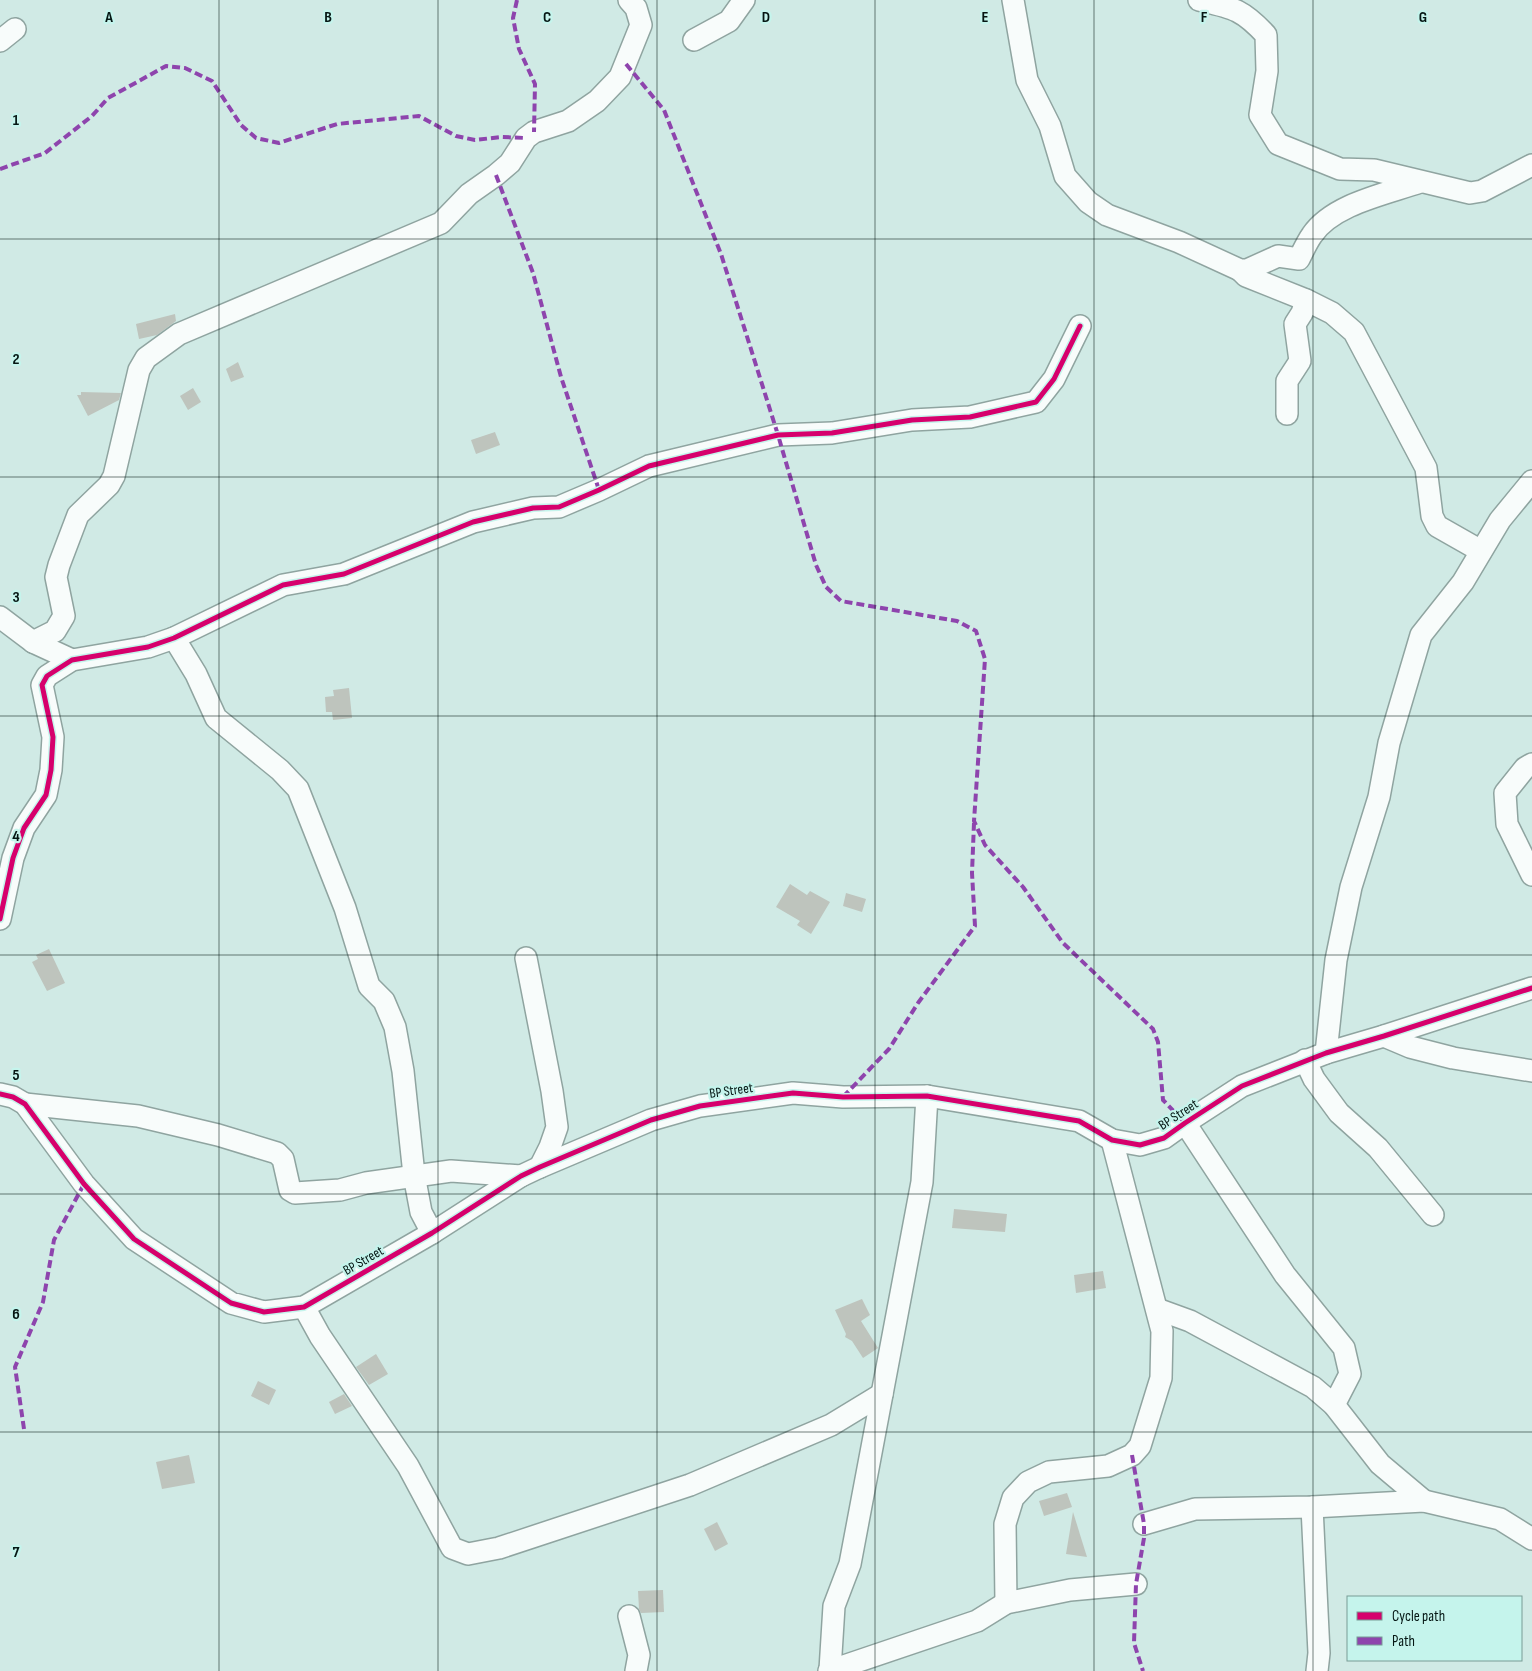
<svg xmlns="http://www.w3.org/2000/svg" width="1532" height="1671" viewBox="0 0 1532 1671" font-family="'Sofia Sans Condensed',sans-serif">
	<rect width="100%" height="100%" fill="#d0eae5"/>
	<!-- building -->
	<g fill="#bec4bd">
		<path d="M 175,314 L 176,321 L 157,335 L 139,339 L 136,324 Z"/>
		<path d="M 238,362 L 244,377 L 231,382 L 226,369 Z"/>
		<path d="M 193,388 L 201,402 L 188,410 L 180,396 Z"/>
		<path d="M 81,392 L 121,393 L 119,400 L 88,416 L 77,395 L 81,395 Z"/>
		<path d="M 495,432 L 500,445 L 476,454 L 471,440 Z"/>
		<path d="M 349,688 L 352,718 L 333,720 L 332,712 L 326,712 L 325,697 L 334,696 L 333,690 Z"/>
		<path d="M 790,884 L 807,895 L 810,891 L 830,902 L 811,934 L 797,925 L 800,921 L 776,907 Z"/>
		<path d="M 846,893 L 866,899 L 862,912 L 843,906 Z"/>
		<path d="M 49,949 L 65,983 L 47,991 L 32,962 L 38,959 L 36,955 Z"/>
		<path d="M 954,1209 L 1007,1214 L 1005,1232 L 952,1228 Z"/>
		<path d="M 1103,1271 L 1106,1288 L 1076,1293 L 1074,1275 Z"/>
		<path d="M 862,1299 L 870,1315 L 861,1321 L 878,1348 L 863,1358 L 852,1341 L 845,1337 L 846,1334 L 835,1310 Z"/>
		<path d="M 376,1354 L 388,1374 L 369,1385 L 356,1367 Z"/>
		<path d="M 258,1381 L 276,1390 L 269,1405 L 251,1396 Z"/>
		<path d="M 344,1394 L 352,1406 L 335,1414 L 329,1402 Z"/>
		<path d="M 189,1455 L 195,1483 L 162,1489 L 156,1462 Z"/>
		<path d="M 1067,1493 L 1072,1507 L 1044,1516 L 1039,1501 Z"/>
		<path d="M 1073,1512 L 1087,1557 L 1066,1554 Z"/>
		<path d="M 717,1522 L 728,1544 L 715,1551 L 704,1529 Z"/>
		<path d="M 663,1590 L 664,1612 L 641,1613 L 639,1609 L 638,1591 Z"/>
	</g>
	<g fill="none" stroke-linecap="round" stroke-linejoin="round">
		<!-- minor casing -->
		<g stroke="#8fa4a0" stroke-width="24">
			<g id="minor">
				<path d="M 1013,0 L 1027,80 L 1050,126 L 1065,176 L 1088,202 L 1107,215 L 1179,242 L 1240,270 L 1247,270 L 1278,256 L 1299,259 C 1303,251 1307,242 1312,235 C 1333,204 1386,194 1420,182"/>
				<path d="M 1199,0 C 1233,8 1242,9 1266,35 L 1267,71 L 1260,115 L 1278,144 L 1340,169 L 1374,170 L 1470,193 L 1482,191 L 1532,165"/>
				<path d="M 694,40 L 729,21 L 744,0"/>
				<path d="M 0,41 L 15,29"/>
				<path d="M 1240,270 L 1246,276 L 1306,300 L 1332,313 L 1354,332 L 1426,468 L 1432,516 L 1437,526 L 1481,551"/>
				<path d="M 1287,414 L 1287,381 L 1300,361 L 1295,324 L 1302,313 L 1306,300"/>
				<path d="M 0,617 L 33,642 L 72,660"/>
				<path d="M 174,638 L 196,674 L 216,718 L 280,770 L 298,789 L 345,908 L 369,986 L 384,1001 L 395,1027 L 403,1071 L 414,1175 L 421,1212 L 432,1233"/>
				<path d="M 33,642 L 55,631 L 64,616 L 56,577 L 59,565 L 78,515 L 109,485 L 114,476 L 139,370 L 146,358 L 179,334 L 441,223 L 469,194 L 496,175 L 510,163 L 526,138 L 534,132 L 568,121 L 597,101 L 620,77 L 641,25 L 636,8 L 629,0"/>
				<path d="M 1532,764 L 1525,768 L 1505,793 L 1507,824 L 1532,875"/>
				<path d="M 0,919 L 13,858 L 24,828 L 46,795 L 51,770 L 53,737 L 42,685 L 47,676 L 72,660 L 148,647 L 174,638 L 283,585 L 344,574 L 473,522 L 533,508 L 559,507 L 599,490 L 649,466 L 778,435 L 832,433 L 912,420 L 970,417 L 1036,402 L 1054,379 L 1080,326"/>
				<path d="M 526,958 L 552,1091 L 557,1127 L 550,1147 L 540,1167"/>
				<path d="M 1384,1036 L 1410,1047 L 1453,1058 L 1532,1071"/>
				<path d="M 1326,1053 L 1336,960 L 1351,887 L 1379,797 L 1389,743 L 1421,635 L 1463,582 L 1500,520 L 1532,481"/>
				<path d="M 1305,1060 L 1314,1079 L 1339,1113 L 1378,1148 L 1433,1215"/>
				<path d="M 0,1094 L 13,1097 L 25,1104 L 84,1184 L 134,1239 L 231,1303 L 264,1312 L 304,1307 L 432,1233 L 521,1176 L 540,1167 L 651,1120 L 700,1106 L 793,1093 L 843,1097 L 927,1096 L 1079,1121 L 1112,1140 L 1140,1145 L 1164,1138 L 1185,1123 L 1242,1086 L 1326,1053 L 1384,1036 L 1532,988"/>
				<path d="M 25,1104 L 138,1116 L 218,1135 L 277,1153 L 283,1159 L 290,1190 L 295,1193 L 340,1190 L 366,1183 L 451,1171 L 521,1176"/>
				<path d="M 1185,1123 L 1285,1275 L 1344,1348 L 1350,1374 L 1334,1405"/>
				<path d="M 304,1307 L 320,1336 L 408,1466 L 452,1548 L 468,1554 L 499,1548 L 690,1485 L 831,1425 L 882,1394"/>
				<path d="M 1157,1309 L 1190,1321 L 1313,1387 L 1334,1405 L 1380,1464 L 1424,1501"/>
				<path d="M 1312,1507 L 1319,1653 L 1317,1671"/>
				<path d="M 1144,1524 L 1195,1509 L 1312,1507 L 1424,1501 L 1500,1519 L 1532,1539"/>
				<path d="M 1006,1603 L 1005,1524 L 1013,1498 L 1028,1482 L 1049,1472 L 1108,1466 L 1132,1455 L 1140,1446 L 1161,1378 L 1162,1331 L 1112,1140"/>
				<path d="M 629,1616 L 639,1655 L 636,1671"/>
				<path d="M 830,1670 L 834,1606 L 850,1564 L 922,1182 L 927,1096"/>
				<path d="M 829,1671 L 977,1621 L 1006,1603 L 1070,1590 L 1136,1584"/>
			</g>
		</g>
		<!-- minor -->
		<use href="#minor" stroke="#f8fcfb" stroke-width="21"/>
		<!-- quiet -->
		<g stroke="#8e44ad" stroke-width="4" stroke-dasharray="8 4" stroke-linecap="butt">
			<path d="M 517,0 L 513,18 L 519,49 L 535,84 L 534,132"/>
			<path d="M 626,64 L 664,110 L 721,254 L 778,435 L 816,565 L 826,587 L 841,601 L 957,621 L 976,631 L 985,659 L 974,821 L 985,845 L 1023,887 L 1063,943 L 1153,1029 L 1158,1042 L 1163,1100 L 1185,1123"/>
			<path d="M 0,169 L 45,153 L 92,116 L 108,98 L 166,66 L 185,68 L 212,81 L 241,125 L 256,138 L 279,143 L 337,124 L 419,116 L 456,136 L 475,140 L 501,137 L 526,138"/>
			<path d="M 496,175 L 533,273 L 561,377 L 599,490"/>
			<path d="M 843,1097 L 889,1049 L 918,1003 L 975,926 L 972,873 L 974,823"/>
			<path d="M 24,1429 L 15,1367 L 43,1302 L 54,1240 L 84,1184"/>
			<path d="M 1132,1455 L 1144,1524 L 1144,1538 L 1136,1584 L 1134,1643 L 1143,1671"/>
		</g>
		<!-- cycleway casing -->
		<g stroke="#c5f4ec" stroke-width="8">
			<g id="cycleway">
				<path d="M 0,919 L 13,858 L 24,828 L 46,795 L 51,770 L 53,737 L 42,685 L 47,676 L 72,660 L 148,647 L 174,638 L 283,585 L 344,574 L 473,522 L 533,508 L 559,507 L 599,490 L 649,466 L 778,435 L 832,433 L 912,420 L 970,417 L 1036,402 L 1054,379 L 1080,326"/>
				<path d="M 0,1094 L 13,1097 L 25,1104 L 84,1184 L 134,1239 L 231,1303 L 264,1312 L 304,1307 L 432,1233 L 521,1176 L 540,1167 L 651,1120 L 700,1106 L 793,1093 L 843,1097 L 927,1096 L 1079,1121 L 1112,1140 L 1140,1145 L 1164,1138 L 1185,1123 L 1242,1086 L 1326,1053 L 1384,1036 L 1532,988"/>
			</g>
		</g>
		<!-- cycleway -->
		<use href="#cycleway" stroke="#d6006c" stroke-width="5"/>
	</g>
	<!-- grid -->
	<path fill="none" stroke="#051714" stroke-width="1" stroke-opacity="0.55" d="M 219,0 L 219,1671M 438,0 L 438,1671M 657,0 L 657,1671M 875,0 L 875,1671M 1094,0 L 1094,1671M 1313,0 L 1313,1671M 0,239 L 1532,239M 0,477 L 1532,477M 0,716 L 1532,716M 0,955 L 1532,955M 0,1194 L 1532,1194M 0,1432 L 1532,1432"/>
	<g text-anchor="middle" stroke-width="4.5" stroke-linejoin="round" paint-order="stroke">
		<!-- street labels -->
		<g font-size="14" fill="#051714" stroke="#c5f4ec">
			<text transform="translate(731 1090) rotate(-8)" y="5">BP Street</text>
			<text transform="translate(1178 1114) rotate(-33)" y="5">BP Street</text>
			<text transform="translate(363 1260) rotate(-30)" y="5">BP Street</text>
		</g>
	</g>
	<g font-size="16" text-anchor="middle" font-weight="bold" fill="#051714" stroke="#c5f4ec" stroke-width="4.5" stroke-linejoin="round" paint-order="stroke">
		<text x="109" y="22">A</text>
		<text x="328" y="22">B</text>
		<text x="547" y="22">C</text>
		<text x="766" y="22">D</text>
		<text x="985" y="22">E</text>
		<text x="1204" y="22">F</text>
		<text x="1423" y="22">G</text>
		<text x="16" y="125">1</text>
		<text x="16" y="364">2</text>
		<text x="16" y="602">3</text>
		<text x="16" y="841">4</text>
		<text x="16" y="1080">5</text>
		<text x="16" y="1319">6</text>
		<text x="16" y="1557">7</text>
	</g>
	<!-- legend -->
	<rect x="1347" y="1596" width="175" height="65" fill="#c5f4ec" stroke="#789c96"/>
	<rect x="1357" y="1612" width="25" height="8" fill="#d6006c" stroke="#789c96"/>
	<text x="1392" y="1621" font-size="15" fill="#051714">Cycle path</text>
	<rect x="1357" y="1637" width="25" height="8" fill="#8e44ad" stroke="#789c96"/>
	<text x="1392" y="1646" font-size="15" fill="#051714">Path</text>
</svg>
